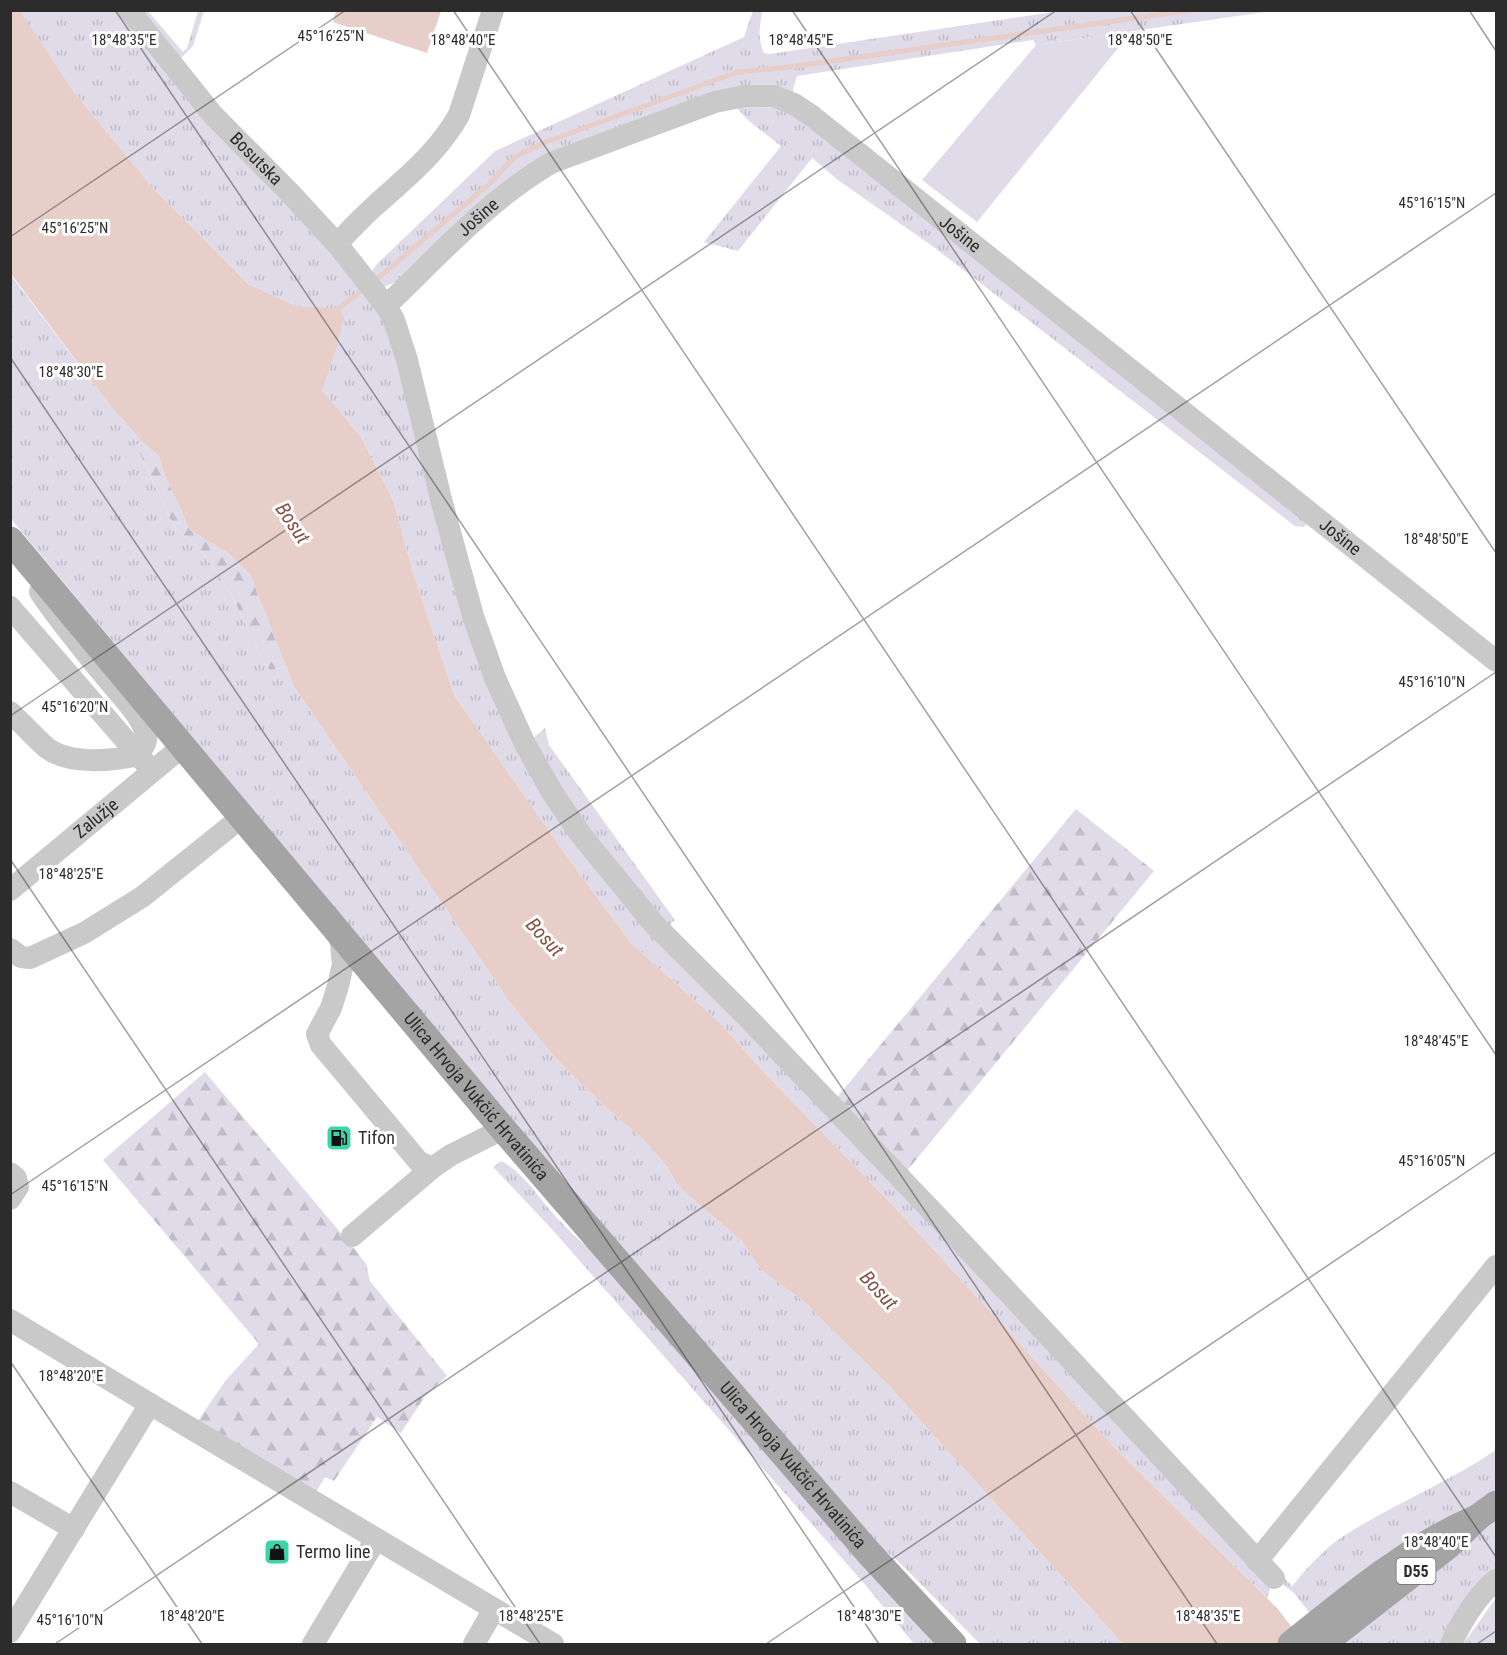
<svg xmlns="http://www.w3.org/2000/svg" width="1507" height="1655" viewBox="0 0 1507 1655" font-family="'Roboto Condensed',sans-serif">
	<defs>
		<pattern id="grass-tufts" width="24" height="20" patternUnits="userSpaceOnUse" patternTransform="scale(1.5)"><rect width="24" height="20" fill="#dfdbe9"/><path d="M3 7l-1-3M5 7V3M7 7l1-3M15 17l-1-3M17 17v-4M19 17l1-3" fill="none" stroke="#c0bcc8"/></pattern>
		<pattern id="forest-firs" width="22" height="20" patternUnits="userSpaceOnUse" patternTransform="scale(1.5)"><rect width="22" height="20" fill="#dfdbe9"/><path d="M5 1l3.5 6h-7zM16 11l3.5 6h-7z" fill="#c0bcc8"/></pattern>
	</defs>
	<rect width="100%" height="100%" fill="#fff"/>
	<!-- grass -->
	<g fill="url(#grass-tufts)">
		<path d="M 19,11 L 119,11 L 372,299 L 394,345 L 457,591 L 575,837 L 1268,1582 L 1270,1590 L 1267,1598 L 1112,1445 L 902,1215 L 761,1069 L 722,1025 L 631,943 L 566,855 L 454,695 L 413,573 L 394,502 L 361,437 L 322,390 L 299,307 L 248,284 L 153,188 L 74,92 Z"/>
		<path d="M 136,11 L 148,11 L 183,52 L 187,48 L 198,11 L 204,11 L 193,46 L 179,60 Z"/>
		<path d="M 753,11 L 762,11 C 760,26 757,38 764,53 L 770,54 L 1060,11 L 1272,11 L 1036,45 L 1033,40 L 797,76 L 793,89 L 794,96 L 762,88 L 564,150 L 402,279 L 384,287 L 371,273 L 377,264 L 495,151 L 744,37 Z"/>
		<path d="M 735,106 L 789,108 L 1307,523 L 1304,527 L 1295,526 L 935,248 L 838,180 L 812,158 L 738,251 L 704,242 L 781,146 L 749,121 Z"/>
		<path d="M 10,274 L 109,404 L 143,443 L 136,445 L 173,525 L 203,553 L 230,592 L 266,666 L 270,670 L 286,667 L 293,685 L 511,1004 L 555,1058 L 605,1107 L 644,1140 L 668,1168 L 676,1183 L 689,1196 L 742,1241 L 761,1270 L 802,1300 L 888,1385 L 1123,1644 L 980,1644 L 900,1563 L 874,1542 L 528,1141 L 11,519 Z"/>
		<path d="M 545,728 L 549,745 L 675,920 L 665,929 L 614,869 L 530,741 Z"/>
		<path d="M 501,1161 C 525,1173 539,1199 557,1218 C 572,1234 587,1247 603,1260 L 934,1644 L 914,1644 L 862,1581 L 549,1226 L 493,1167 Z"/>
		<path d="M 1496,1450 L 1496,1491 L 1455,1516 L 1388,1552 L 1316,1609 L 1450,1556 L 1496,1521 L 1496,1570 L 1455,1613 L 1439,1644 L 1334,1644 L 1294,1593 L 1280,1582 L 1266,1559 L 1292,1586 C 1307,1568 1323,1550 1342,1537 C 1392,1505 1447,1483 1496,1450 Z"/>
		<path d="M 1496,1598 L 1496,1644 L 1464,1644 L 1466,1640 Z"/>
	</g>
	<!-- forest -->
	<g fill="url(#forest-firs)">
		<path d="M 143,443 L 159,456 L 163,471 L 190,530 L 229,554 L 250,574 L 286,667 L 270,670 L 266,666 L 230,592 L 203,553 L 173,525 L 136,445 Z"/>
		<path d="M 1076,809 L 1154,871 L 906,1172 L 834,1101 Z"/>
		<path d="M 205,1072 L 356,1251 L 366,1264 L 370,1281 L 447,1376 L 425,1396 L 401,1433 L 377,1417 L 334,1481 L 325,1477 L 316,1492 L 197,1422 L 226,1380 L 259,1344 L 103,1160 Z"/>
	</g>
	<!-- garden -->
	<path fill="#dfdbe9" d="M 1132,31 L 977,222 L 922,180 L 1036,45 Z"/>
	<!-- water -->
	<g fill="#e7cec9">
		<path d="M 19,10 L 74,92 L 153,188 L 248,284 L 299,307 L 339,308 L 344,318 L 336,350 L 322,390 L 361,437 L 394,502 L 413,573 L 454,695 L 566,855 L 631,943 L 722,1025 L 761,1069 L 902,1215 L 1112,1445 L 1277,1608 L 1305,1644 L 1123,1644 L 888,1385 L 802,1300 L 761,1270 L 742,1241 L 689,1196 L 676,1183 L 668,1168 L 644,1140 L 605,1107 L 555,1058 L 511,1004 L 293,685 L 250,574 L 229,554 L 190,530 L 163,471 L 159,456 L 143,443 L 109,404 L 11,274 L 10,11 Z"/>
		<path d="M 336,11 L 336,10 L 441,11 L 427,53 L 333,22 Z"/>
	</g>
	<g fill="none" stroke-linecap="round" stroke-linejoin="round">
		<!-- stream -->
		<g stroke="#e7cec9" stroke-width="5">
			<path d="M 378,278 L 489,184 L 515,157 L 543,143 L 738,72 L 789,67 L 1192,10"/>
			<path d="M 339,308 L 363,290"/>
		</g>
		<!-- minor -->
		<g stroke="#c9c9c9" stroke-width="22">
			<path id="s1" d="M 129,10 L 213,115 L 291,194 L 337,244 L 386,306 L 394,320 L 407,360 L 442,503 L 473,616 L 495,678 L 525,744 L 552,792 L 581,835 L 653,923 L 748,1018 L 951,1231 L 1274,1578"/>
			<path d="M 337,244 C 350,230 363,216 377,204 C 408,176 438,152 459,115 L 493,10"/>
			<path id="s2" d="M 386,306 C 438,256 488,200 551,163 L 715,102 L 745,96 L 773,96 L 794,104 L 812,116 L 1496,661"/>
			<path d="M 10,607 L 147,765"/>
			<path d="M 10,712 C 23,724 34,737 47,748 C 69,765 113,761 138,755 C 142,748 148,742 146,734 C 141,715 121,696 109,681 C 85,652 61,623 40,592"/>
			<path id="s3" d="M 10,890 L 183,746"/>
			<path d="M 340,936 L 343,964 L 338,986 L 331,1008 L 317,1034 L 321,1045 L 419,1162 L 432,1168"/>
			<path d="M 10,949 L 21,957 L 30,958 L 84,933 L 142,897 L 242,817"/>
			<path d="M 10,1173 L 16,1178 L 18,1187 L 10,1199"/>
			<path d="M 352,1236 L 432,1168 L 451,1155 L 503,1129"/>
			<path d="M 10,1320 L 150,1404 L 10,1632"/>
			<path d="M 150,1404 L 553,1644"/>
			<path d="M 10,1492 L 74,1529"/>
			<path d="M 1257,1561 L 1496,1266"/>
			<path d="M 313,1644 L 376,1539"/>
			<path d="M 474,1644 L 494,1609"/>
			<path d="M 1451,1644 C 1462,1620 1476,1597 1496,1580"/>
		</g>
		<!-- major -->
		<g stroke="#a4a4a4" stroke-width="27">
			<path id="s4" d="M 10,540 L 503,1129 L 868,1552 L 953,1644"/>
			<path d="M 1291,1644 C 1350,1597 1407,1548 1477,1518"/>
			<path d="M 1322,1644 L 1449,1545 L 1477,1518 L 1496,1504"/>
		</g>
	</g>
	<!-- ticks -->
	<path fill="none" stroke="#2c2c2c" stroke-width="1.5" stroke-opacity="0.45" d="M 115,10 L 1217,1644M 453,10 L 1496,1557M 792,10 L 1496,1055M 1130,10 L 1496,553M 1469,10 L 1496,51M 10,237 L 346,10M 10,357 L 879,1644M 10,716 L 1057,10M 10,859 L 540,1644M 10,1195 L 1496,193M 10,1361 L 202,1644M 55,1644 L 1496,672M 766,1644 L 1496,1152M 1477,1644 L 1496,1631"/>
	<!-- icons -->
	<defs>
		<g id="fuel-square" transform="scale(1.35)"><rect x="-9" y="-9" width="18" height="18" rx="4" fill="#3ed4ab" stroke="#fff"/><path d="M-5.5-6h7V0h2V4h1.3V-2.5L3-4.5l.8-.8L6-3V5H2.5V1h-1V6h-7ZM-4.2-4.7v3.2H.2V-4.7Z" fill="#111"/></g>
		<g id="shop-square" transform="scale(1.35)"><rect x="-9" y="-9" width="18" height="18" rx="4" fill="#3ed4ab" stroke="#fff"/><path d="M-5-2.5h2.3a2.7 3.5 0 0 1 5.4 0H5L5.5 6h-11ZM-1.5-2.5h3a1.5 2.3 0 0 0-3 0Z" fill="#111"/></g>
	</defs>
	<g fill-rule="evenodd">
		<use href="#fuel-square" x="339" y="1138"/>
		<use href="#shop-square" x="277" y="1552"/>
	</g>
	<g text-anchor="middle" stroke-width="6" stroke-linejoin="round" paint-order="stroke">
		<!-- shield labels -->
		<rect fill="#fff" stroke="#6b6b6b" stroke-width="1.5" x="1396.5" y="1558" width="39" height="26" rx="4.5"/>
		<g font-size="16" font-weight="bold" fill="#2c2c2c">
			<text x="1416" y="1577">D55</text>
		</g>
		<!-- street labels -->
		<g font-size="18" fill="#2c2c2c" stroke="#fff">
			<text dy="6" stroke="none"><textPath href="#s1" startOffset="196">Bosutska</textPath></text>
			<text dy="6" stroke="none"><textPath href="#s2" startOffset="128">Jošine</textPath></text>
			<text dy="6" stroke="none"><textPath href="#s2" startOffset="686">Jošine</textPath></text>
			<text dy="6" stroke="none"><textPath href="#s2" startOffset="1172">Jošine</textPath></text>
			<text dy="6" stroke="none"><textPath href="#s3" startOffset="112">Zalužje</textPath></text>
			<text dy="6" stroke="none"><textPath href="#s4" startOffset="726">Ulica Hrvoja Vukčić Hrvatinića</textPath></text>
			<text dy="6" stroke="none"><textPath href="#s4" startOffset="1212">Ulica Hrvoja Vukčić Hrvatinića</textPath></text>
		</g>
		<!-- poi labels -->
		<g font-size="18" fill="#2c2c2c" stroke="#fff" text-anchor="start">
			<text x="358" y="1144">Tifon</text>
			<text x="296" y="1558">Termo line</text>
		</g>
		<!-- water labels -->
		<g font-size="20" font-style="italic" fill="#864f43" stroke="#fff">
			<text transform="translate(293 523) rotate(56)" y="7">Bosut</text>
			<text transform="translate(545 937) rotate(47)" y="7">Bosut</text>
			<text transform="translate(879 1290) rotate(47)" y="7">Bosut</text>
		</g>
	</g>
	<g font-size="15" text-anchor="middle" fill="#2c2c2c" stroke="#fff" stroke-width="6" stroke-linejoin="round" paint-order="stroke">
		<text x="331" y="41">45°16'25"N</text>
		<text x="124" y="45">18°48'35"E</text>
		<text x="463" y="45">18°48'40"E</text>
		<text x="801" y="45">18°48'45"E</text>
		<text x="1140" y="45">18°48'50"E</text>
		<text x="1432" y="208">45°16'15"N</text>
		<text x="75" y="233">45°16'25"N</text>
		<text x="71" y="377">18°48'30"E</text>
		<text x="1436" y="544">18°48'50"E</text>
		<text x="1432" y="687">45°16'10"N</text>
		<text x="75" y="712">45°16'20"N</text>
		<text x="71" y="879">18°48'25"E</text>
		<text x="1436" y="1046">18°48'45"E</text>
		<text x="1432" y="1166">45°16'05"N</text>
		<text x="75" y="1191">45°16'15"N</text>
		<text x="71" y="1381">18°48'20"E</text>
		<text x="1436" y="1547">18°48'40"E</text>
		<text x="192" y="1621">18°48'20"E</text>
		<text x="531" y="1621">18°48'25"E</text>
		<text x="869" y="1621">18°48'30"E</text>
		<text x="1208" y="1621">18°48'35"E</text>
		<text x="70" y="1625">45°16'10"N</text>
	</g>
	<!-- border -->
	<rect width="1507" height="1655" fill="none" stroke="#2c2c2c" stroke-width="24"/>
</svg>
